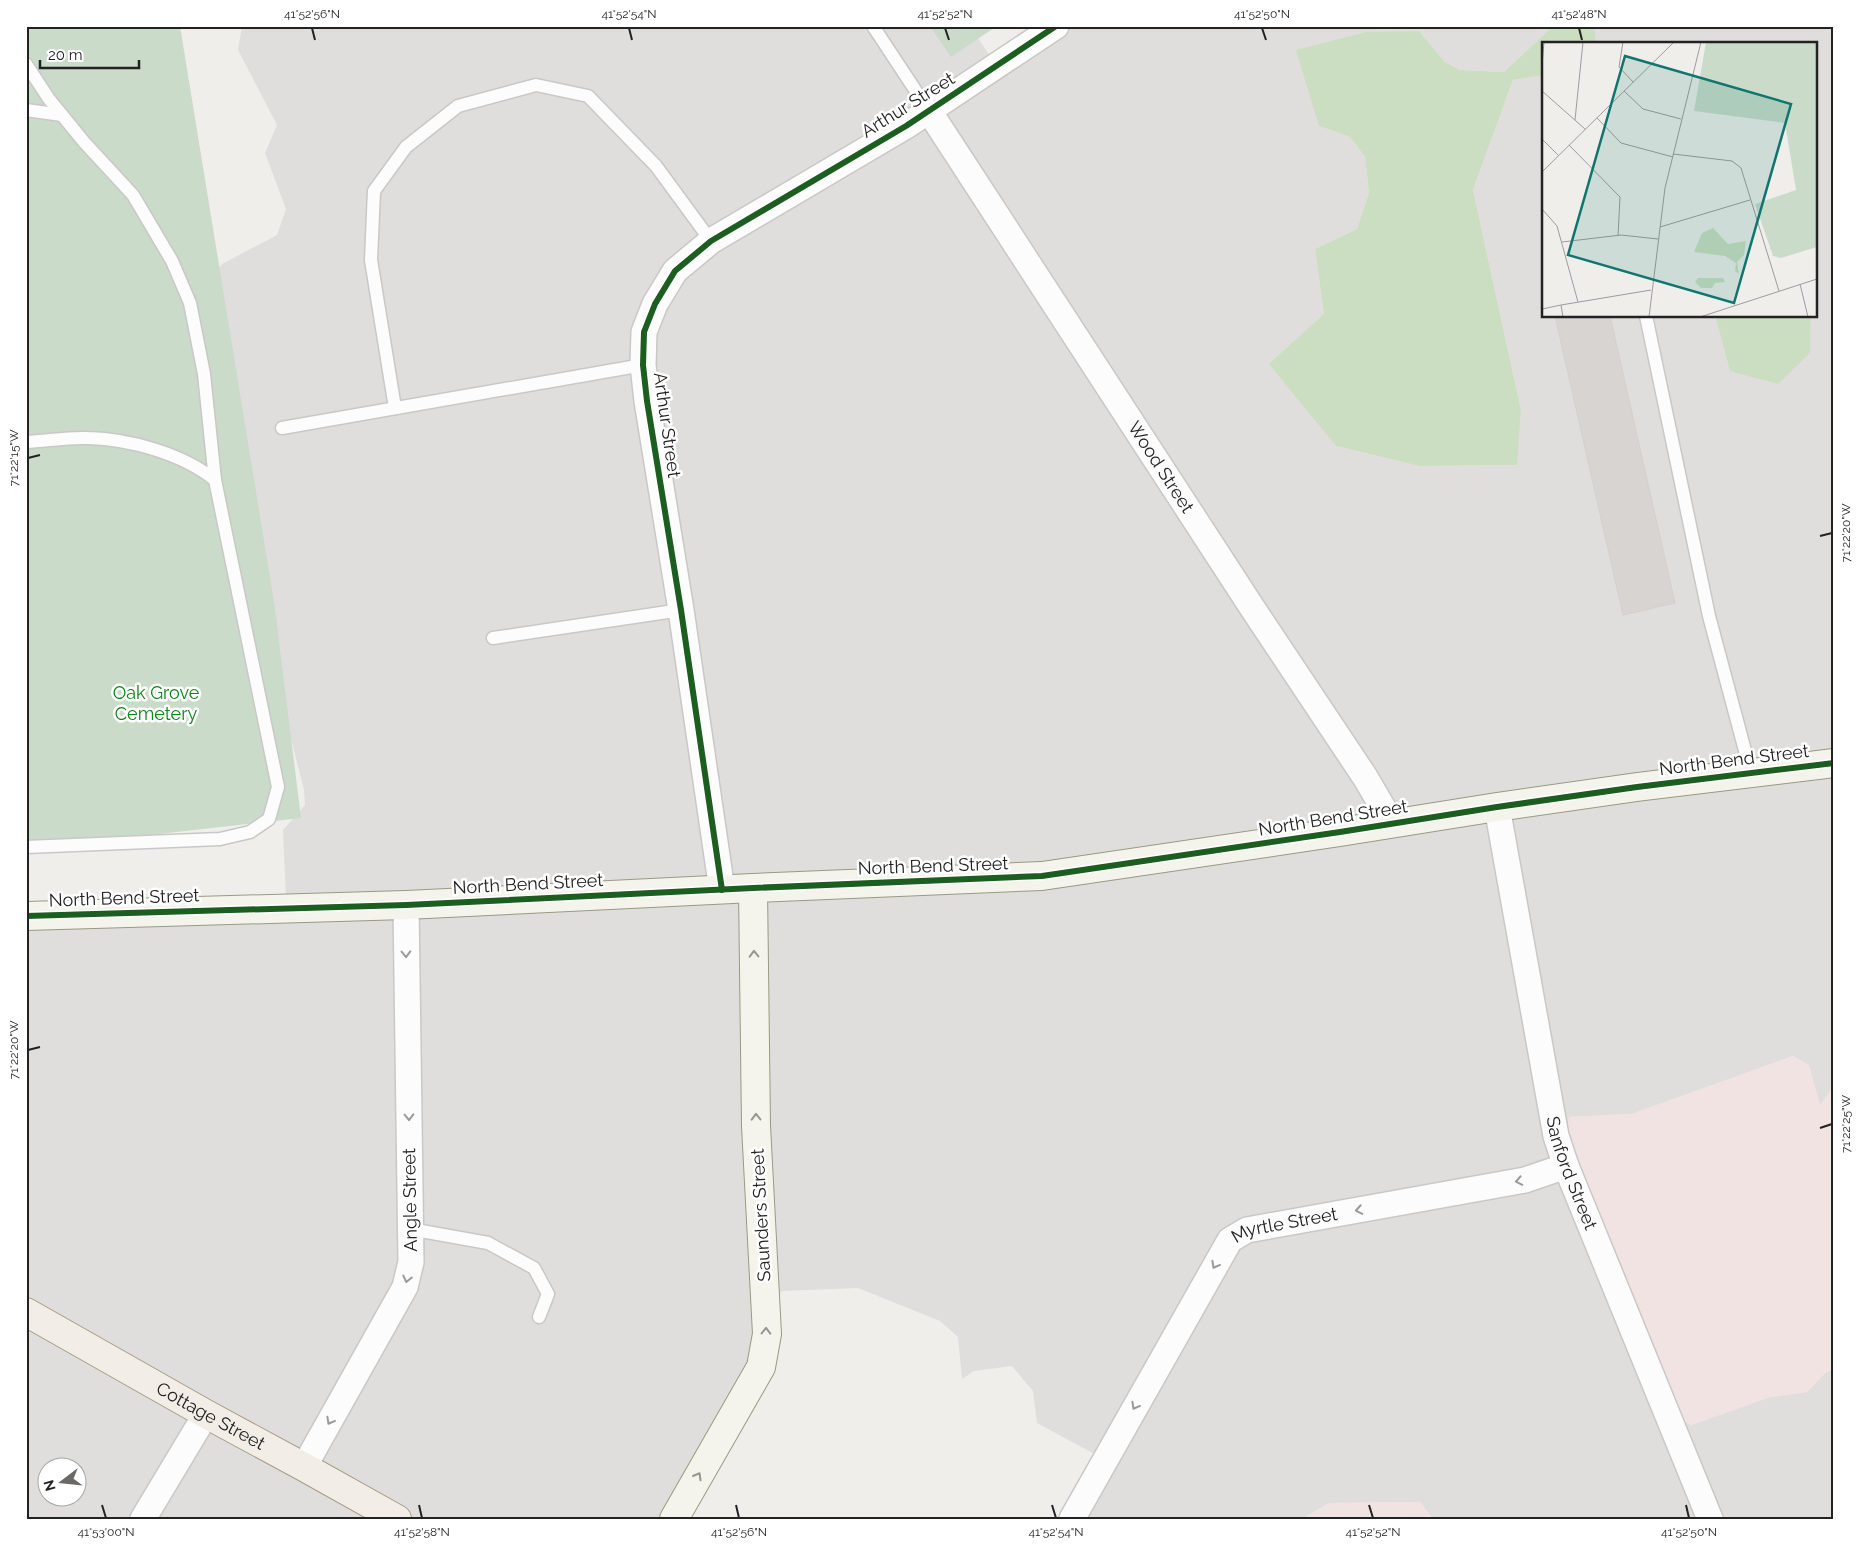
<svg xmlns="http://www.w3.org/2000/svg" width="1860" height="1545" viewBox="0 0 1860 1545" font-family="Raleway,sans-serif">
	<rect width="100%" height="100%" fill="#f0eeeb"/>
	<!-- residential -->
	<path fill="#dfdedc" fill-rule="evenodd" d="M 242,26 L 970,26 L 994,62 L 1053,26 L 1553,26 L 1504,72 L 1460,70 L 1445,62 L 1419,31 L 1319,126 L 1350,137 L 1365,157 L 1369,193 L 1357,229 L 1315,249 L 1324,314 L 1336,446 L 1419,466 L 1516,465 L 1521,410 L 1473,190 L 1513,80 L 1544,75 L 1544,316 L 1715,316 L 1730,370 L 1810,353 L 1811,316 L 1816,316 L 1816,44 L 1593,44 L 1596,38 L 1595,29 L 1588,26 L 1834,26 L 1834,1086 L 1820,1106 L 1809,1066 L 1793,1056 L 1632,1114 L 1569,1117 L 1691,1425 L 1770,1397 L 1807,1392 L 1825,1373 L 1834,1369 L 1834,1519 L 1433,1519 L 1420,1502 L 1329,1503 L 1302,1519 L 1084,1519 L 1111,1463 L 1037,1423 L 1033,1391 L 1012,1366 L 974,1371 L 962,1379 L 958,1337 L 940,1321 L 858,1288 L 782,1291 L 778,1298 L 779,1350 L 667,1519 L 26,1519 L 26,906 L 286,898 L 283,830 L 305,805 L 304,790 L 282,703 L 199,293 L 222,264 L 277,235 L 286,209 L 265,153 L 277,125 L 238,50 ZM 48,1468 L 78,1468 L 78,1498 L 48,1498 Z"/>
	<!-- commercial -->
	<g fill="#f1e3e1">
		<path d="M 1793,1056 L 1809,1065 L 1820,1105 L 1834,1086 L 1834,1300 L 1831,1305 L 1834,1307 L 1834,1369 L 1825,1373 L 1807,1392 L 1770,1397 L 1691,1425 L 1683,1421 L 1566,1133 L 1569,1117 L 1632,1114 Z"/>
		<path d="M 1420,1502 L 1433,1519 L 1302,1519 L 1329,1503 Z"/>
	</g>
	<!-- forest -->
	<g fill="#cbdec1">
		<path d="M 1553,26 L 1588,26 L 1595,29 L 1596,38 L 1593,44 L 1544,44 L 1544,75 L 1513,80 L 1473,190 L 1521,410 L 1517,465 L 1419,466 L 1336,446 L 1269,364 L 1324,314 L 1315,249 L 1357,229 L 1369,193 L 1365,157 L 1350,137 L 1319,126 L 1296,50 L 1366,32 L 1419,31 L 1445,62 L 1460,70 L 1504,72 Z"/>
		<path d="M 1715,316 L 1811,316 L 1810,353 L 1778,384 L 1730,371 Z"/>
	</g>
	<!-- cemetery -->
	<g fill="#cadbca">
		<path d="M 26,26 L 180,26 L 275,608 L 301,818 L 26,849 Z"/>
		<path d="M 930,26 L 997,26 L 951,57 Z"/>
	</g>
	<!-- building -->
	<path fill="#d7d4d2" stroke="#d3d0cc" d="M 1555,316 L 1610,316 L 1675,603 L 1623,615 Z"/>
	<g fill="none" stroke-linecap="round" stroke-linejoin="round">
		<!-- lane casing -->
		<g stroke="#c9c8c7" stroke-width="15">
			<g id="lane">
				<path d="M 873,26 L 929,111"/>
				<path d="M 26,64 L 49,99 L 84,142 L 133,195 L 172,261 L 190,303 L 204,374 L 215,480 C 183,454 130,439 88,438 C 68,437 47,441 26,442"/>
				<path d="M 26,110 L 62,115"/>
				<path d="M 1646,316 L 1709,616 L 1751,773"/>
				<path d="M 395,408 L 371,260 L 374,191 L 406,147 L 458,106 L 536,85 L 588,96 L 656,166 L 711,241"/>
				<path d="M 282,428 L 643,365"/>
				<path d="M 493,638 L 681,610"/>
				<path d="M 26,847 L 220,839 L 250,832 L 269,819 L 278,787 L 215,480"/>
				<path d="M 410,1229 L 488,1243 L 534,1268 L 548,1294 L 539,1317"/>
			</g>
		</g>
		<!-- street casing -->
		<g stroke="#c9c8c7" stroke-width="28">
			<g id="street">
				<path id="s1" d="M 929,111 L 1253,609 L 1365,777 L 1392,823"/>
				<path id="s2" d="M 1497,807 L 1556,1136 L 1566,1166 L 1710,1519"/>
				<path d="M 722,890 L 681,610 L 647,401 L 643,365 L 644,332 L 655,304 L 675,271 L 711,241 L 906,126 L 1056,26"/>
				<path d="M 304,1467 L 405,1287 L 411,1262 L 406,905"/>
				<path d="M 143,1519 L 206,1414"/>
				<path id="s3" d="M 1072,1519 L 1230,1240 L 1247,1230 L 1525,1180 L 1566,1166"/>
			</g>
		</g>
		<!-- secondary casing -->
		<g stroke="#999a82" stroke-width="30">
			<g id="secondary">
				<path d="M 26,916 L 406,905 L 753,888 L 1042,876 L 1340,832 L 1497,807 L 1637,787 L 1834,763"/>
				<path d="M 674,1519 L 761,1367 L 767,1334 L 756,1126 L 753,888"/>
			</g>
		</g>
		<!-- primary casing -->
		<g stroke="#a79c86" stroke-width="30">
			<g id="primary">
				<path id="s4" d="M 26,1312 L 206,1414 L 304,1467 L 397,1519"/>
			</g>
		</g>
		<!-- lane -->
		<use href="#lane" stroke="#fdfcfc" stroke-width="12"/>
		<!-- street -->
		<use href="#street" stroke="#fdfcfc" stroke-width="25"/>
		<!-- secondary -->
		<use href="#secondary" stroke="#f4f4ed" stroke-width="28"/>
		<!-- primary -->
		<use href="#primary" stroke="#f3ede7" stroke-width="28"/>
		<!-- cycleway casing -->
		<g stroke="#fff" stroke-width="9">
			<g id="cycleway">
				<path d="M 722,890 L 681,610 L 647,401 L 643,365 L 644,332 L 655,304 L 675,271 L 711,241 L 906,126 L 1056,26"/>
				<path d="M 26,916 L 406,905 L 753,888 L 1042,876 L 1340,832 L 1497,807 L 1637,787 L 1834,763"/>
			</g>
		</g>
		<!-- cycleway -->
		<use href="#cycleway" stroke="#1b5e20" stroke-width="6"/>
	</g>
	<!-- one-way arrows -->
	<defs><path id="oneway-chevron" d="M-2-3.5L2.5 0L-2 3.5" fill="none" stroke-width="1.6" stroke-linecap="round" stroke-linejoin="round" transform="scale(1.25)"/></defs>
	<g stroke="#9a9a9a">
		<use href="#oneway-chevron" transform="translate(406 954) rotate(89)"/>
		<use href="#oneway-chevron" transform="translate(409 1117) rotate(89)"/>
		<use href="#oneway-chevron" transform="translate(1519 1181) rotate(169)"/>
		<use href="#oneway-chevron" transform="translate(1359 1210) rotate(170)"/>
		<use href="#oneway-chevron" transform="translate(1215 1265) rotate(119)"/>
		<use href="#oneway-chevron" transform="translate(407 1279) rotate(103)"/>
		<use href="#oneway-chevron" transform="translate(1135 1406) rotate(119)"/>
		<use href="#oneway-chevron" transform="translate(330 1421) rotate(119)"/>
	</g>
	<g stroke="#969692">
		<use href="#oneway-chevron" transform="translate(754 954) rotate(-91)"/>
		<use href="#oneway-chevron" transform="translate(756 1117) rotate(-91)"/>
		<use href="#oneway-chevron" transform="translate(766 1331) rotate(-89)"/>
		<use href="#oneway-chevron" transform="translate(698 1476) rotate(-60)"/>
	</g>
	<!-- ticks -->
	<path fill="none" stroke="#222" stroke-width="2" d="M 312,28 L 315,40M 629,28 L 632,40M 945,28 L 949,40M 1262,28 L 1266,40M 1579,28 L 1582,40M 28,458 L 40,455M 1820,536 L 1832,533M 28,1050 L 40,1047M 1820,1128 L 1832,1124M 102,1505 L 106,1518M 419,1505 L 422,1518M 736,1505 L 739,1518M 1052,1505 L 1056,1518M 1369,1505 L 1373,1518M 1686,1505 L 1689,1518"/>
	<g text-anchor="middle" stroke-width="5" stroke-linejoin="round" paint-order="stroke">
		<!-- street labels -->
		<g font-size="18" fill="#222" stroke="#fff">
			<text transform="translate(908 105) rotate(-32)" y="6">Arthur Street</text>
			<text transform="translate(667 425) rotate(82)" y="6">Arthur Street</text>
			<text dy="6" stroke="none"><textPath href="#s1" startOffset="425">Wood Street</textPath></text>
			<text transform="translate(1734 760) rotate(-7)" y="6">North Bend Street</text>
			<text transform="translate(1333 818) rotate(-9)" y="6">North Bend Street</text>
			<text transform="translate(933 866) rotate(-2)" y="6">North Bend Street</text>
			<text transform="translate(528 884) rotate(-3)" y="6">North Bend Street</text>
			<text transform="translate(124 898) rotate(-2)" y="6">North Bend Street</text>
			<text dy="6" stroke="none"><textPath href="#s2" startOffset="374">Sanford Street</textPath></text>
			<text transform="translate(410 1200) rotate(-91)" y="6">Angle Street</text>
			<text transform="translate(761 1215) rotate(-93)" y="6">Saunders Street</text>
			<text dy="6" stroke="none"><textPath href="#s3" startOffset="378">Myrtle Street</textPath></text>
			<text dy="6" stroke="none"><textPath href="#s4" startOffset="212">Cottage Street</textPath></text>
		</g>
		<!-- park labels -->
		<g font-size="18" fill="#0c8416" stroke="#fff">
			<text x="156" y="699">Oak Grove<tspan x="156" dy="21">Cemetery</tspan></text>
		</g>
	</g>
	<!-- overview -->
	<g transform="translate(1542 42)">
		<rect width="275" height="275" fill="#f0eeeb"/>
		<path d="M 171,186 L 186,202 L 204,199 L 202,213 L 195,220 L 197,232 L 193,229 L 194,221 L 183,214 L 152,210 L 160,191 ZM 156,236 L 181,236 L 183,240 L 173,241 L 170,246 L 159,246 L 153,240 Z" fill="#cbdec1"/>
		<path d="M 164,0 L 275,0 L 275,205 L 239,216 L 231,214 L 213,162 L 254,148 L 243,81 L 152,69 Z" fill="#cadbca"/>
		<path fill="none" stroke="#9e9c9b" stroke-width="1" d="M 81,0 L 77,25 L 91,40M 0,23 L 2,0M 0,49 L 43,87M 82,49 L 101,67 L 139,77M 55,76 L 79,101 L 131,115M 33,78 L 41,0M 0,97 L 16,113M 27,103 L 78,155 L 76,194M 131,112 L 190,119 L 199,126 L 237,249M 0,130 L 132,0M 0,167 L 15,184 L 36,260M 118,185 L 208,158M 20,200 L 79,193 L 116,197M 258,242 L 266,275M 19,263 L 109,248M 0,267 L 19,263 L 21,275M 107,275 L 123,146 L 159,0M 158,275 L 275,237"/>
		<path fill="#0f766e" fill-opacity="0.15" stroke="#0f766e" stroke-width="2.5" d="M 83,14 L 249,62 L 192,261 L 26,213 Z"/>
		<rect width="275" height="275" fill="none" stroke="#222" stroke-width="2.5"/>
	</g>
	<!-- border -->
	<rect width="1860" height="1545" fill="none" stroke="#ffffff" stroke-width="55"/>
	<!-- north arrow -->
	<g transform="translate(62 1482) rotate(254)"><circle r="24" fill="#ffffff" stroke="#a7a7a7"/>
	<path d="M0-4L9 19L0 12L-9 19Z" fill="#6a6968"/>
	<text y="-8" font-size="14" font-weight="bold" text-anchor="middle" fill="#222222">N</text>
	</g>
	<!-- scale -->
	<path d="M40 60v8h99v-8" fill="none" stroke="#222222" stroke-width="2.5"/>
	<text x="48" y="60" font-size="15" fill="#222222" stroke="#ffffff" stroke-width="4" paint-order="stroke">20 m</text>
	<rect x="28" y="28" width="1804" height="1490" fill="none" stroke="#222" stroke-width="2"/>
	<g font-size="12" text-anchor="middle" fill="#222">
		<text x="312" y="18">41°52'56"N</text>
		<text x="629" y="18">41°52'54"N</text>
		<text x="945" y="18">41°52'52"N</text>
		<text x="1262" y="18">41°52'50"N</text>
		<text x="1579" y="18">41°52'48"N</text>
		<text transform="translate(14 458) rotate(-90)" y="4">71°22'15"W</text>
		<text transform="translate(1846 533) rotate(-90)" y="4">71°22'20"W</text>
		<text transform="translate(14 1050) rotate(-90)" y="4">71°22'20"W</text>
		<text transform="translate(1846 1124) rotate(-90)" y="4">71°22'25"W</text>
		<text x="106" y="1536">41°53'00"N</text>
		<text x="422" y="1536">41°52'58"N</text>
		<text x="739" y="1536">41°52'56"N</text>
		<text x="1056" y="1536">41°52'54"N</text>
		<text x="1373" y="1536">41°52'52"N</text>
		<text x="1689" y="1536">41°52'50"N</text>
	</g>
</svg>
